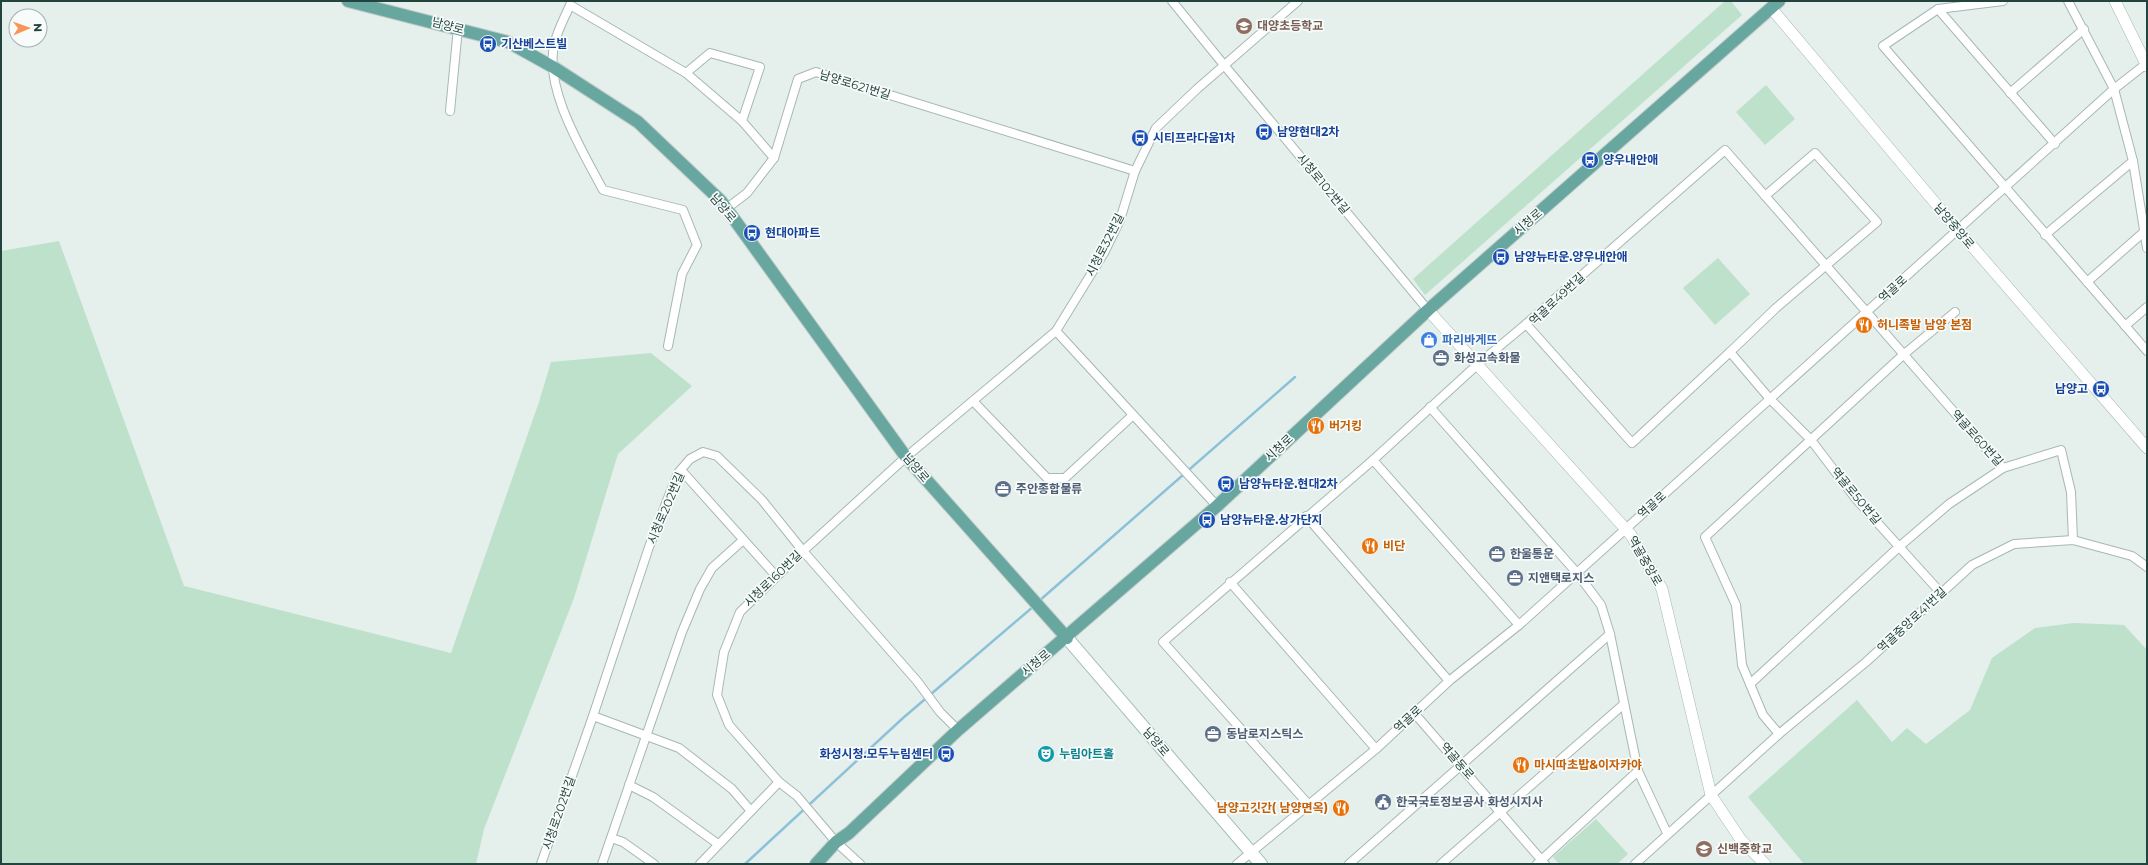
<svg xmlns="http://www.w3.org/2000/svg" width="2148" height="865" viewBox="0 0 2148 865" font-family="Montserrat,'Noto Sans KR',sans-serif">
	<rect width="100%" height="100%" fill="#e5efec"/>
	<!-- green -->
	<g fill="#bde1cb">
		<path d="M 1725,1 L 1731,1 L 1742,15 L 1425,295 L 1413,279 Z"/>
		<path d="M 1766,85 L 1795,119 L 1765,145 L 1736,112 Z"/>
		<path d="M 59,241 L 184,586 L 451,653 L 539,402 L 551,362 L 651,353 L 692,386 L 618,454 L 574,598 L 484,829 L 476,864 L 1,864 L 1,251 Z"/>
		<path d="M 1718,258 L 1750,294 L 1715,325 L 1683,288 Z"/>
		<path d="M 2074,623 L 2124,625 L 2147,650 L 2147,864 L 1804,864 L 1748,797 L 1857,700 L 1892,742 L 1907,728 L 1926,744 L 1970,710 L 1992,658 L 2035,628 Z"/>
		<path d="M 1596,819 L 1628,854 L 1617,864 L 1559,864 L 1553,857 Z"/>
	</g>
	<g fill="none" stroke-linecap="round" stroke-linejoin="round">
		<!-- stream -->
		<g stroke="#8bc2d7" stroke-width="2.5">
			<path d="M 1039,601 L 1295,377"/>
			<path d="M 745,864 L 903,718 L 1034,606"/>
		</g>
		<!-- minor casing -->
		<g stroke="#a7b8b4" stroke-width="10">
			<g id="minor">
				<path d="M 1172,1 L 1224,65 L 1428,310"/>
				<path d="M 2003,1 L 1938,9 L 1883,46 L 2147,351"/>
				<path d="M 2068,1 L 2114,89 L 2133,161 L 2147,248"/>
				<path d="M 1938,9 L 2055,144"/>
				<path d="M 686,73 L 742,121"/>
				<path d="M 2010,93 L 2084,29"/>
				<path d="M 450,111 L 458,28"/>
				<path d="M 726,209 L 747,193 L 774,158"/>
				<path d="M 2045,235 L 2133,161"/>
				<path d="M 2087,282 L 2145,231"/>
				<path d="M 2125,326 L 2147,307"/>
				<path d="M 1056,331 L 1217,506"/>
				<path d="M 668,346 L 682,274 L 697,245 L 683,210 L 603,190 C 583,152 542,86 555,42 C 558,29 565,17 570,5 L 686,73 L 710,53 L 760,67 L 742,121 L 774,158 L 798,79 L 816,72 L 1135,171"/>
				<path d="M 1730,352 L 1776,308 L 1877,222 L 1815,153 L 1765,196"/>
				<path d="M 973,401 L 1047,478 L 1065,478 L 1133,415"/>
				<path d="M 1430,407 L 1577,573 L 1601,605 L 1610,634 L 1638,771 L 1667,833"/>
				<path d="M 1373,460 L 1519,625"/>
				<path d="M 681,470 L 776,576"/>
				<path d="M 1306,516 L 1449,681"/>
				<path d="M 1230,582 L 1376,749"/>
				<path d="M 1941,593 L 1856,499 L 1811,440 L 1770,399 L 1730,352 L 1632,443 L 1526,324 L 1725,150 L 2003,468 L 2061,450 L 2071,492 L 2073,540"/>
				<path d="M 1750,684 L 1900,546 L 1949,504 L 2003,468"/>
				<path d="M 1415,714 L 1545,864"/>
				<path d="M 593,716 L 679,748 L 732,789 L 751,811"/>
				<path d="M 1779,734 L 1763,715 L 1742,665 L 1736,605 L 1705,537 L 1903,355 L 1955,312"/>
				<path d="M 629,785 L 653,797 L 718,844"/>
				<path d="M 1309,805 L 1163,642 L 1373,460 L 1477,365 L 1526,324"/>
				<path d="M 611,838 L 623,842 L 654,864"/>
				<path d="M 541,864 L 593,716 L 649,547 L 670,493 L 678,473 L 690,459 L 703,452 L 717,456 L 762,500 L 803,551 L 917,681 L 940,712 L 958,730"/>
				<path d="M 602,864 L 682,632 L 700,589 L 712,568 L 742,541"/>
				<path d="M 700,864 L 779,782"/>
				<path d="M 860,864 L 836,842 L 797,796 L 779,782 L 729,725 L 717,695 L 724,652 L 740,612 L 803,551 L 906,457 L 1056,331 L 1104,253 L 1120,220 L 1135,171 L 1156,128 L 1197,89 L 1298,1"/>
				<path d="M 1237,864 L 1376,749 L 1449,681 L 1519,625 L 2114,89 L 2146,64"/>
				<path d="M 1349,864 L 1610,634"/>
				<path d="M 1441,864 L 1624,704"/>
				<path d="M 1537,864 L 1638,771"/>
				<path d="M 1635,864 L 1779,734 L 1866,662 L 1972,565 L 2014,544 L 2073,540 L 2132,556 L 2147,567"/>
			</g>
		</g>
		<!-- tertiary casing -->
		<g stroke="#a7b8b4" stroke-width="12">
			<g id="tertiary">
				<path d="M 2115,1 L 2147,66"/>
				<path d="M 1771,8 L 1958,230 L 2147,448"/>
				<path d="M 1428,310 L 1631,535 L 1662,589 L 1711,795 L 1741,840 L 1765,864"/>
			</g>
		</g>
		<!-- secondary casing -->
		<g stroke="#a3bcb6" stroke-width="14">
			<path id="secondary" d="M 1067,638 L 1261,864"/>
		</g>
		<!-- primary casing -->
		<g stroke="#c1cac9" stroke-width="14">
			<g id="primary">
				<path d="M 348,1 L 508,42 L 553,67 L 638,122 L 721,201 L 906,457 L 1067,638"/>
				<path d="M 816,864 L 836,842 L 849,833 L 958,730 L 1217,506 L 1428,310 L 1779,1"/>
			</g>
		</g>
		<!-- minor -->
		<use href="#minor" stroke="#fff" stroke-width="8"/>
		<!-- tertiary -->
		<use href="#tertiary" stroke="#fff" stroke-width="11"/>
		<!-- secondary -->
		<use href="#secondary" stroke="#fff" stroke-width="12"/>
		<!-- primary -->
		<use href="#primary" stroke="#67a79f" stroke-width="12"/>
	</g>
	<!-- icons -->
	<defs>
		<g id="school-disc" transform="scale(0.9)"><circle r="9.5" fill="#8d6e63" stroke="#f7fbf9"/><path d="M0-5L7-2L0 1L-7-2ZM-4 1L0 2.5L4 1V4Q0 6-4 4Z" fill="#fff"/></g>
		<g id="bus-disc" transform="scale(0.9)"><circle r="9.5" fill="#1a4fb4" stroke="#f7fbf9"/><path d="M-5-6H5V4H4V6H2V4H-2V6H-4V4H-5ZM-3.5-4V0h7V-4ZM-3.5 1.2v1.5H-2V1.2ZM2 1.2v1.5H3.5V1.2Z" fill="#fff"/></g>
		<g id="restaurant-disc" transform="scale(0.9)"><circle r="9.5" fill="#e8710a" stroke="#f7fbf9"/><path d="M-5-6h1v4h1v-4h1v4h1v-4h1v5L-1.5 .5V6h-2V.5L-5-1ZM5-6V6H3V1.5H1.5Q1.5-4 5-6Z" fill="#fff"/></g>
		<g id="shop-disc" transform="scale(0.9)"><circle r="9.5" fill="#3f7fe0" stroke="#f7fbf9"/><path d="M-5-2.5h2.3a2.7 3.5 0 0 1 5.4 0H5L5.5 6h-11ZM-1.5-2.5h3a1.5 2.3 0 0 0-3 0Z" fill="#fff"/></g>
		<g id="office-disc" transform="scale(0.9)"><circle r="9.5" fill="#5c6f8a" stroke="#f7fbf9"/><path d="M-6-3h4V-5.5h4V-3h4V5H-6ZM-1-4.5V-3h2v-1.5ZM-6 0V1H6V0Z" fill="#fff"/></g>
		<g id="theatre-disc" transform="scale(0.9)"><circle r="9.5" fill="#0f9aa8" stroke="#f7fbf9"/><path d="M-5-5.5Q0-4 5-5.5V0Q5 5 0 6Q-5 5-5 0ZM-3.3-2.5H-1v1.5H-3.3ZM1-2.5H3.3v1.5H1ZM-2.8 1Q0 5.5 2.8 1Z" fill="#fff"/></g>
		<g id="civic-disc" transform="scale(0.9)"><circle r="9.5" fill="#5c6f8a" stroke="#f7fbf9"/><path d="M-.6-6.5H3V-4.5H.6V-3L4-1V1h2V6H-6V1h2V-1L-.6-3ZM-1.2 2.5V6h2.4V2.5Z" fill="#fff"/></g>
	</defs>
	<g fill-rule="evenodd">
		<use href="#school-disc" x="1244" y="26"/>
		<use href="#bus-disc" x="488" y="44"/>
		<use href="#bus-disc" x="1264" y="132"/>
		<use href="#bus-disc" x="1140" y="138"/>
		<use href="#bus-disc" x="1590" y="160"/>
		<use href="#bus-disc" x="752" y="233"/>
		<use href="#bus-disc" x="1501" y="257"/>
		<use href="#restaurant-disc" x="1864" y="325"/>
		<use href="#shop-disc" x="1429" y="340"/>
		<use href="#office-disc" x="1441" y="358"/>
		<use href="#bus-disc" x="2101" y="389"/>
		<use href="#restaurant-disc" x="1316" y="426"/>
		<use href="#bus-disc" x="1226" y="484"/>
		<use href="#office-disc" x="1003" y="489"/>
		<use href="#bus-disc" x="1207" y="520"/>
		<use href="#restaurant-disc" x="1370" y="546"/>
		<use href="#office-disc" x="1497" y="554"/>
		<use href="#office-disc" x="1515" y="578"/>
		<use href="#office-disc" x="1213" y="734"/>
		<use href="#bus-disc" x="946" y="754"/>
		<use href="#theatre-disc" x="1046" y="754"/>
		<use href="#restaurant-disc" x="1521" y="765"/>
		<use href="#civic-disc" x="1383" y="802"/>
		<use href="#restaurant-disc" x="1341" y="808"/>
		<use href="#school-disc" x="1704" y="849"/>
	</g>
	<g text-anchor="middle" stroke-width="3.5" stroke-linejoin="round" paint-order="stroke">
		<!-- street labels -->
		<g font-size="12" fill="#22433e" stroke="#f7fbf9">
			<text transform="translate(448 26) rotate(15)" y="4">남양로</text>
			<text transform="translate(855 85) rotate(17)" y="4">남양로621번길</text>
			<text transform="translate(1323 184) rotate(50)" y="4">시청로102번길</text>
			<text transform="translate(723 208) rotate(50)" y="4">남양로</text>
			<text transform="translate(1528 222) rotate(-41)" y="4">시청로</text>
			<text transform="translate(1954 226) rotate(50)" y="4">남양중앙로</text>
			<text transform="translate(1105 245) rotate(-63)" y="4">시청로32번길</text>
			<text transform="translate(1893 289) rotate(-42)" y="4">역골로</text>
			<text transform="translate(1557 299) rotate(-43)" y="4">역골로49번길</text>
			<text transform="translate(1977 438) rotate(48)" y="4">역골로60번길</text>
			<text transform="translate(1279 448) rotate(-43)" y="4">시청로</text>
			<text transform="translate(916 468) rotate(50)" y="4">남양로</text>
			<text transform="translate(1856 496) rotate(50)" y="4">역골로50번길</text>
			<text transform="translate(1652 505) rotate(-42)" y="4">역골로</text>
			<text transform="translate(666 508) rotate(-67)" y="4">시청로202번길</text>
			<text transform="translate(1645 561) rotate(60)" y="4">역골중앙로</text>
			<text transform="translate(773 579) rotate(-44)" y="4">시청로160번길</text>
			<text transform="translate(1912 620) rotate(-43)" y="4">역골중앙로41번길</text>
			<text transform="translate(1036 663) rotate(-40)" y="4">시청로</text>
			<text transform="translate(1408 719) rotate(-43)" y="4">역골로</text>
			<text transform="translate(1156 742) rotate(50)" y="4">남양로</text>
			<text transform="translate(1457 761) rotate(49)" y="4">역골동로</text>
			<text transform="translate(559 813) rotate(-71)" y="4">시청로202번길</text>
		</g>
		<!-- education labels -->
		<g font-size="12" font-weight="bold" fill="#785e54" stroke="#f7fbf9" text-anchor="start">
			<text x="1257" y="30">대양초등학교</text>
			<text x="1717" y="853">신백중학교</text>
		</g>
		<!-- transit labels -->
		<g font-size="12" font-weight="bold" fill="#164399" stroke="#f7fbf9" text-anchor="start">
			<text x="501" y="48">기산베스트빌</text>
			<text x="1277" y="136">남양현대2차</text>
			<text x="1153" y="142">시티프라다움1차</text>
			<text x="1603" y="164">양우내안애</text>
			<text x="765" y="237">현대아파트</text>
			<text x="1514" y="261">남양뉴타운.양우내안애</text>
			<text x="2088" y="393" text-anchor="end">남양고</text>
			<text x="1239" y="488">남양뉴타운.현대2차</text>
			<text x="1220" y="524">남양뉴타운.상가단지</text>
			<text x="933" y="758" text-anchor="end">화성시청.모두누림센터</text>
		</g>
		<!-- food labels -->
		<g font-size="12" font-weight="bold" fill="#c56008" stroke="#f7fbf9" text-anchor="start">
			<text x="1877" y="329">허니족발 남양 본점</text>
			<text x="1329" y="430">버거킹</text>
			<text x="1383" y="550">비단</text>
			<text x="1534" y="769">마시따초밥&amp;이자카야</text>
			<text x="1328" y="812" text-anchor="end">남양고깃간( 남양면옥)</text>
		</g>
		<!-- shop labels -->
		<g font-size="12" font-weight="bold" fill="#366cbe" stroke="#f7fbf9" text-anchor="start">
			<text x="1442" y="344">파리바게뜨</text>
		</g>
		<!-- service labels -->
		<g font-size="12" font-weight="bold" fill="#4e5e75" stroke="#f7fbf9" text-anchor="start">
			<text x="1454" y="362">화성고속화물</text>
			<text x="1016" y="493">주안종합물류</text>
			<text x="1510" y="558">한울통운</text>
			<text x="1528" y="582">지앤택로지스</text>
			<text x="1226" y="738">동남로지스틱스</text>
			<text x="1396" y="806">한국국토정보공사 화성시지사</text>
		</g>
		<!-- culture labels -->
		<g font-size="12" font-weight="bold" fill="#0d838f" stroke="#f7fbf9" text-anchor="start">
			<text x="1059" y="758">누림아트홀</text>
		</g>
	</g>
	<!-- border -->
	<rect width="2148" height="865" fill="none" stroke="#22433e" stroke-width="4"/>
	<!-- north arrow -->
	<g transform="translate(28 28) rotate(88)"><circle r="19" fill="#f7fbf9" stroke="#a2b1ae"/>
	<path d="M0-3L7 15L0 10L-7 15Z" fill="#fb9458"/>
	<text y="-6" font-size="11" font-weight="bold" text-anchor="middle" fill="#22433e">N</text>
	</g>
</svg>
